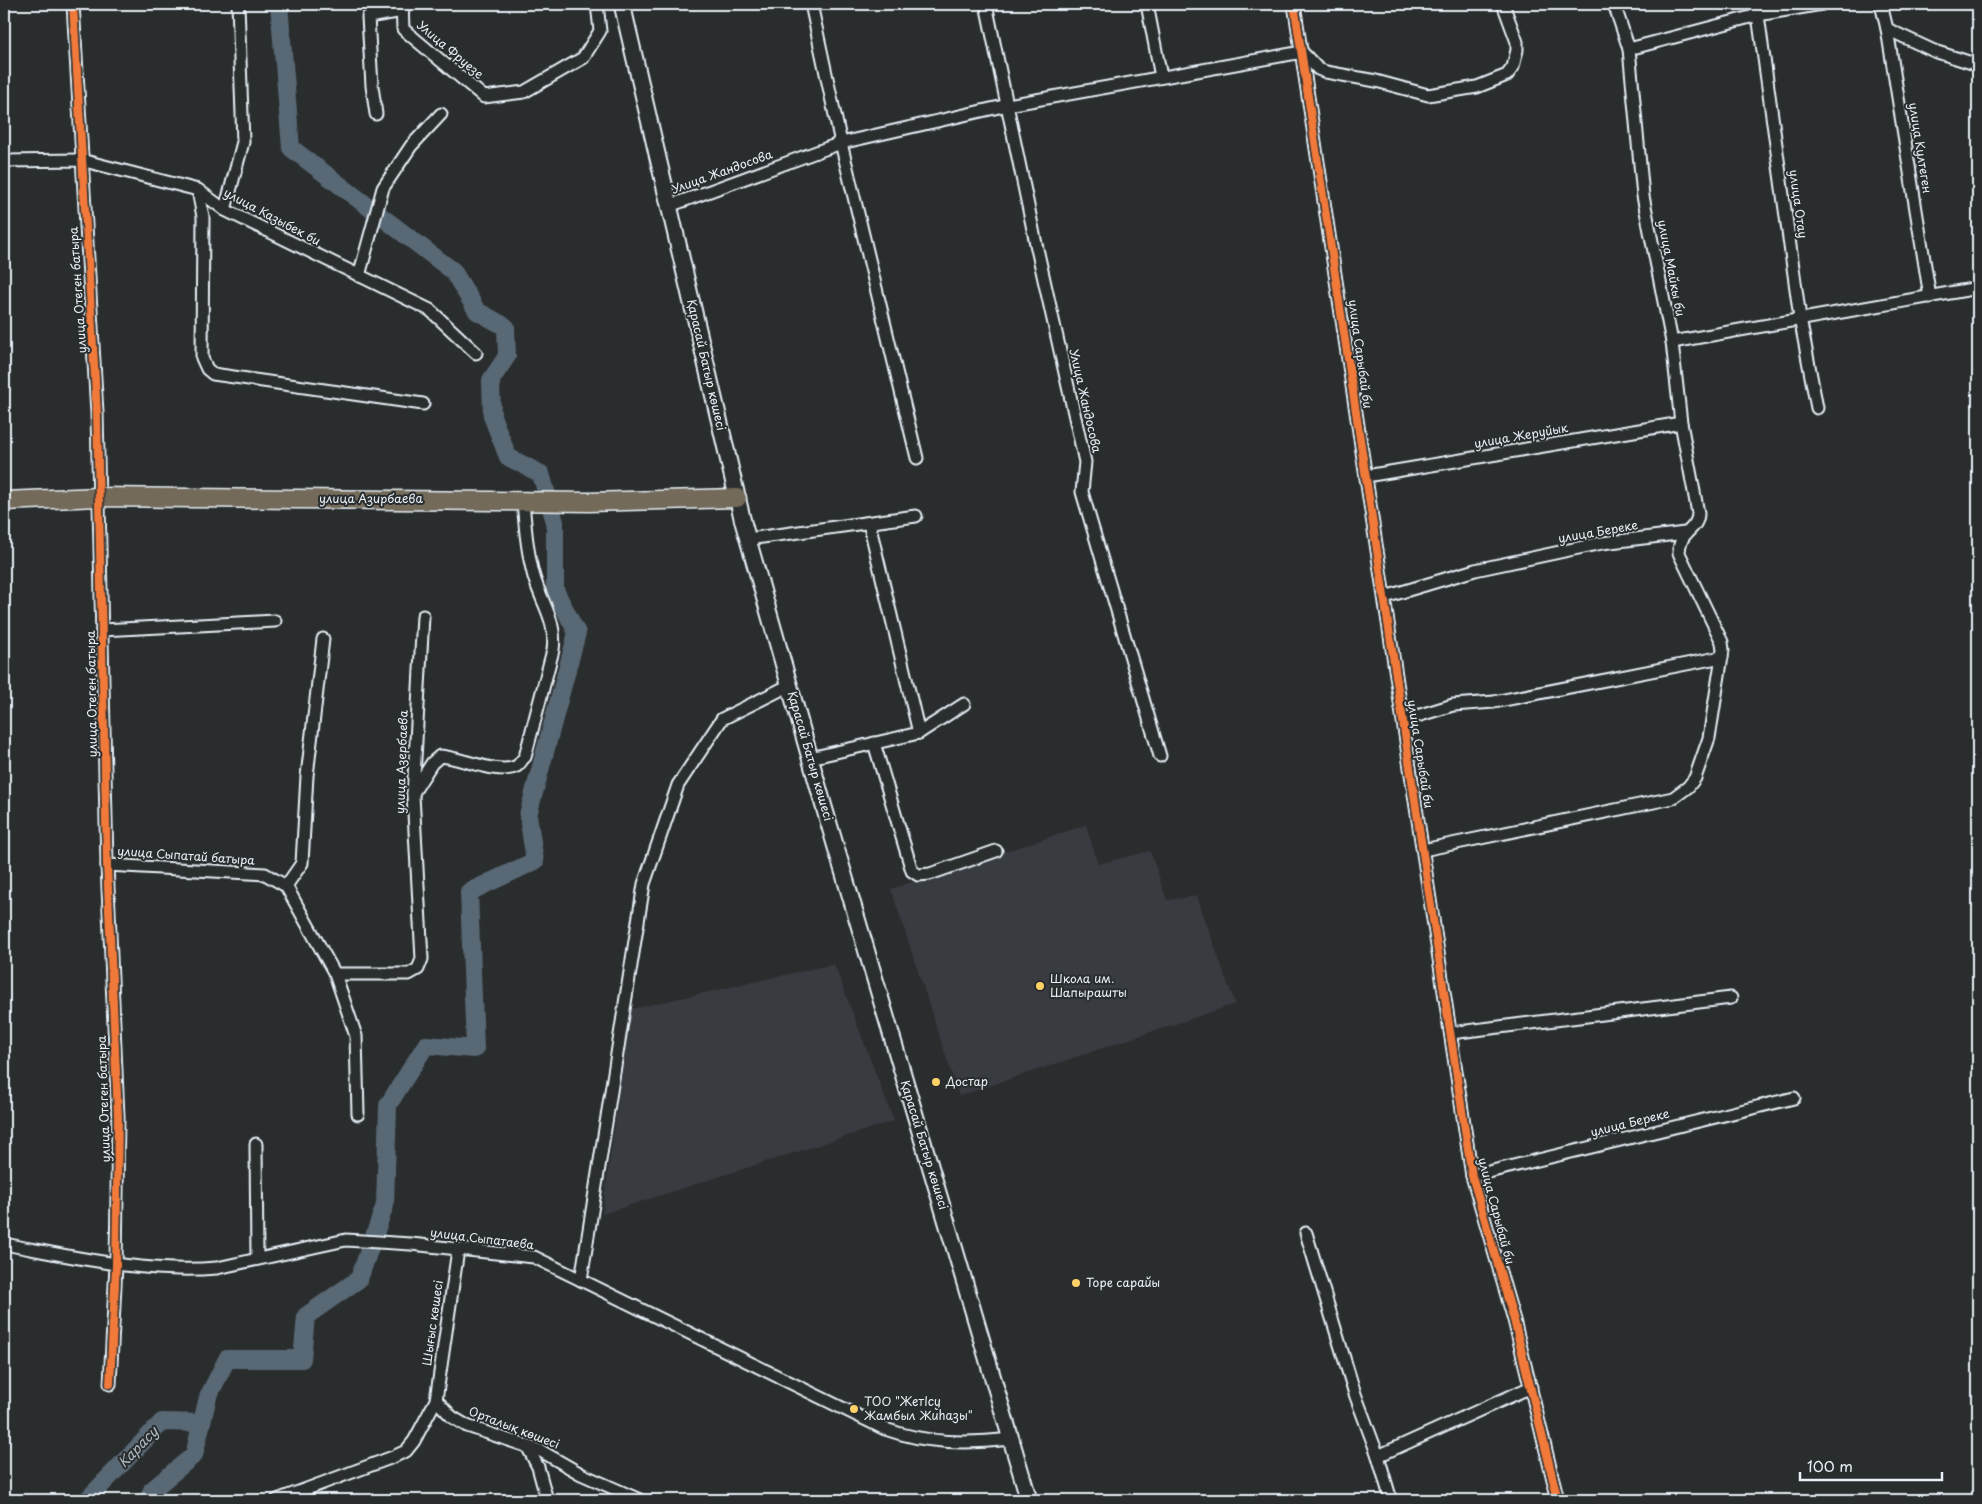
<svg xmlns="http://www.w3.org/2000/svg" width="1982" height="1504" viewBox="0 0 1982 1504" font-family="'Playpen Sans',sans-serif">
	<rect width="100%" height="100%" fill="#2a2d2e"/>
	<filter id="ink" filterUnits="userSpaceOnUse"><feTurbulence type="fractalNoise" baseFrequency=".02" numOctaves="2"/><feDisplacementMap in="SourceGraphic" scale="10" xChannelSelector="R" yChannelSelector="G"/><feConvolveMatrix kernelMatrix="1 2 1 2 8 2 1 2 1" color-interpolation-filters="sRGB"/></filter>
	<g filter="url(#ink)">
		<!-- built -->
		<g fill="#393a41">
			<path d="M 1086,825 L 1098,864 L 1150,851 L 1167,900 L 1197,896 L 1235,1004 L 959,1096 L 891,889 Z"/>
			<path d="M 834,964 L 894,1121 L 602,1214 L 631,1009 Z"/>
		</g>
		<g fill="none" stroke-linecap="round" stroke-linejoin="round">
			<!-- river -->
			<g stroke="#586874" stroke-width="18">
				<path d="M 87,1500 L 162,1422 L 202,1423"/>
				<path d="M 148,1500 L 152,1490 L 194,1455 L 208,1397 L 227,1359 L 302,1359 L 306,1316 L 359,1279 L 385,1205 L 388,1105 L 426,1045 L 475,1049 L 469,892 L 535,861 L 528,815 L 577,633 L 555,590 L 555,522 L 541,474 L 508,457 L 492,416 L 491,380 L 507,356 L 506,327 L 477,311 L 453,271 L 291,148 L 279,4"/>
			</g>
			<!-- street casing -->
			<g stroke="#e8f1f8" stroke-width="15">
				<g id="street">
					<path d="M 73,4 L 97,413 L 107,865 L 118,1117 L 116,1265 L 110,1384"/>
					<path d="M 402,4 L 403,29 L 484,97 L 524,92 L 583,58 L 600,31 L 597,4"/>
					<path d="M 811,4 L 841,143 L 917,458"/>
					<path d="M 986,4 L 1036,244 L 1085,462 L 1082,492 L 1160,756"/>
					<path d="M 1147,4 L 1161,77"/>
					<path d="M 1294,4 L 1472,1176 L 1514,1320 L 1558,1500"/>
					<path d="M 1754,4 L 1758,15 L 1800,318 L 1817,408"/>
					<path d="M 1881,4 L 1887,29 L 1930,297"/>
					<path d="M 1887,29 L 1934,51 L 1978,65"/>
					<path d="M 1629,49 L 1758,15 L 1822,4"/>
					<path d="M 376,114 L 372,86 L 368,17 L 403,11"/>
					<path d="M 4,161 L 81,160 L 198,190 L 225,210 L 430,310 L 476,353"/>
					<path d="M 198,190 L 203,217 L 202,358 L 207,369 L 213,374 L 423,404"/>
					<path d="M 669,206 L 841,143 L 1008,105 L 1302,52 L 1318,69 L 1326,72 L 1376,81 L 1428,95 L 1477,87 L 1507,75 L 1513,67 L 1517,50 L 1517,42 L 1503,4"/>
					<path d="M 225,210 L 243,142 L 238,4"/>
					<path d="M 359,276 L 383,188 L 411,146 L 441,114"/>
					<path d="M 1672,342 L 1978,288"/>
					<path d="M 1366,476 L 1681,423"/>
					<path d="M 869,523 L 919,733"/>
					<path d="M 748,539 L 916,516"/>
					<path d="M 1385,597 L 1475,570 L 1602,543 L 1685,533"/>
					<path d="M 102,630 L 275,621"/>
					<path d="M 1404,720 L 1453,705 L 1494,702 L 1722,657"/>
					<path d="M 874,743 L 912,871 L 918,875 L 930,874 L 996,851"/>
					<path d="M 810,758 L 919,733 L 964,704"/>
					<path d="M 413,793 L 432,763 L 440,756 C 460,757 499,776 517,766 C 520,764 522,759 525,757 L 553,650 C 557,621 542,604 534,577 C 527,552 525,526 523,500"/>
					<path d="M 1423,850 L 1673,798 L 1688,787 L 1695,778 L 1709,738 L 1723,650 L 1722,642 L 1679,553 C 1679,530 1698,531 1698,513 L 1681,423 L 1672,342 L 1643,196 L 1629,49 L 1614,4"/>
					<path d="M 107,865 L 265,874 L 286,886 L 335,974 L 409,974 L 418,969 L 422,959 L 413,795 L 423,616"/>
					<path d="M 286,886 L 302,863 L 307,776 L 323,639"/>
					<path d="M 335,974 L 356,1036 L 358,1114"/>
					<path d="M 1451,1033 L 1731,998"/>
					<path d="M 256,1144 L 257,1259"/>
					<path d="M 1472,1176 L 1794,1098"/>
					<path d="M 1306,1233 L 1355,1394 L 1378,1456 L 1391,1500"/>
					<path d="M 4,1244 C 74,1257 145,1274 217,1268 L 346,1240 L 411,1244 L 534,1257 L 885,1429 C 928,1444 966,1444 1011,1439"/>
					<path d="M 581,1280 L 644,884 L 678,785 L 722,719 L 790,685"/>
					<path d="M 436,1400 L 452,1417 L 467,1426 L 541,1451 L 581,1474 L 640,1500"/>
					<path d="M 527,1446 L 538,1467 L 547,1500"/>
					<path d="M 1378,1456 L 1531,1387"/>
					<path d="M 277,1500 L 393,1457 L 406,1451 L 414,1441 L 436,1400 L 458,1250"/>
				</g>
			</g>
			<!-- secondary casing -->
			<g stroke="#e8f1f8" stroke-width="19">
				<path id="secondary" d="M 622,4 L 743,522 L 824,807 L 1029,1500"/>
			</g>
			<!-- primary casing -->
			<g stroke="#e8f1f8" stroke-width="21">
				<path id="primary" d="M 4,501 L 99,497 L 588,502 L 737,498"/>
			</g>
			<!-- street -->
			<use href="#street" stroke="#2a2d2e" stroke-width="11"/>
			<!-- secondary -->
			<use href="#secondary" stroke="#2a2d2e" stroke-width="15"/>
			<!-- primary -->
			<use href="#primary" stroke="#736b5a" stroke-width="18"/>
			<!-- cycleway casing -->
			<g stroke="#2a2d2e" stroke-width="11">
				<g id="cycleway">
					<path d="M 73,4 L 97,413 L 107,865 L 118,1117 L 116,1265 L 110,1384"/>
					<path d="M 1294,4 L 1472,1176 L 1514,1320 L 1558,1500"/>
				</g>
			</g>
			<!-- cycleway -->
			<use href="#cycleway" stroke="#f17a3a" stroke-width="8"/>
		</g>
	</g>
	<!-- markers -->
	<g fill="#ffd166" stroke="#2a2d2e" stroke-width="2">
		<circle cx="1040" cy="986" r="5"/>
		<circle cx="936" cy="1082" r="5"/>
		<circle cx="1076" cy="1283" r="5"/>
		<circle cx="854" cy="1409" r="5"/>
	</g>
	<g text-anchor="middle" stroke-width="4" stroke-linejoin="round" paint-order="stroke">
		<!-- street labels -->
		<g font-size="12" fill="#e8f1f8" stroke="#2a2d2e">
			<text transform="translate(450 50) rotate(40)" y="4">Улица Фруезе</text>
			<text transform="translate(1920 148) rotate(81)" y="4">улица Култеген</text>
			<text transform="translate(722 172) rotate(-20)" y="4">Улица Жандосова</text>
			<text transform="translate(1798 204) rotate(82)" y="4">улица Отау</text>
			<text transform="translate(272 217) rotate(28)" y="4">улица Казыбек би</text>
			<text transform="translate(1671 268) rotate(79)" y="4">улица Майкы би</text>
			<text transform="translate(78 290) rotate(-94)" y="4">улица Отеген батыра</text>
			<text transform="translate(1360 354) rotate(82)" y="4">улица Сарыбай би</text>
			<text transform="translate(706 365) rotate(77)" y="4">Қарасай Батыр көшесі</text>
			<text transform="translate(1085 401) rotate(77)" y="4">Улица Жандосова</text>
			<text transform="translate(1521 436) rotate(-10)" y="4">улица Жеруйык</text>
			<text x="371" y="503">улица Азирбаева</text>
			<text transform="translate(1598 532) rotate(-10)" y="4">улица Береке</text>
			<text transform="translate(92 694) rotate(-91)" y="4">улица Отеген батыра</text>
			<text transform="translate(1420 754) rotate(81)" y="4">улица Сарыбай би</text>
			<text transform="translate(810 756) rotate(74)" y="4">Қарасай Батыр көшесі</text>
			<text transform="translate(402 762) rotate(-88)" y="4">улица Азербаева</text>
			<text transform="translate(186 856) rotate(4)" y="4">улица Сыпатай батыра</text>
			<text transform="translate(104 1099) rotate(-92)" y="4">улица Отеген батыра</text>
			<text transform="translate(1630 1123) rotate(-14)" y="4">улица Береке</text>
			<text transform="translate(924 1145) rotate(73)" y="4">Қарасай Батыр көшесі</text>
			<text transform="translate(1496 1211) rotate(75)" y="4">улица Сарыбай би</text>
			<text transform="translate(482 1239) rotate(7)" y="4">улица Сыпатаева</text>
			<text transform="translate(433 1323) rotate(-82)" y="4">Шығыс көшесі</text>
			<text transform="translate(514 1428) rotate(21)" y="4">Орталық көшесі</text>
		</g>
		<!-- poi labels -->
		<g font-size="12" fill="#e8f1f8" stroke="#2a2d2e" text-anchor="start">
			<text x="1050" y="983">Школа им.<tspan x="1050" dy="14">Шапырашты</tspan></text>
			<text x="946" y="1086">Достар</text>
			<text x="1086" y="1287">Торе сарайы</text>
			<text x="864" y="1406">ТОО "ЖетIсу<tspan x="864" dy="14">Жамбыл Жиhазы"</tspan></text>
		</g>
		<!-- water labels -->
		<g font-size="14" font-style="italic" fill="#aebac3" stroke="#2a2d2e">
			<text transform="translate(138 1447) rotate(-46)" y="5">Карасу</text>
		</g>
	</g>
	<!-- margin -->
	<rect width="1982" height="1504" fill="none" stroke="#2a2d2e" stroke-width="20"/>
	<rect x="10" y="10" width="1962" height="1484" fill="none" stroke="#e8f1f8" stroke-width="2" filter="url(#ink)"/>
	<!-- scale -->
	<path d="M1800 1472v8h142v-8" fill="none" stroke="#e8f1f8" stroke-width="2.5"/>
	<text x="1807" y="1472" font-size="15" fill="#e8f1f8" stroke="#2a2d2e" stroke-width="4" paint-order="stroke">100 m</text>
</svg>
